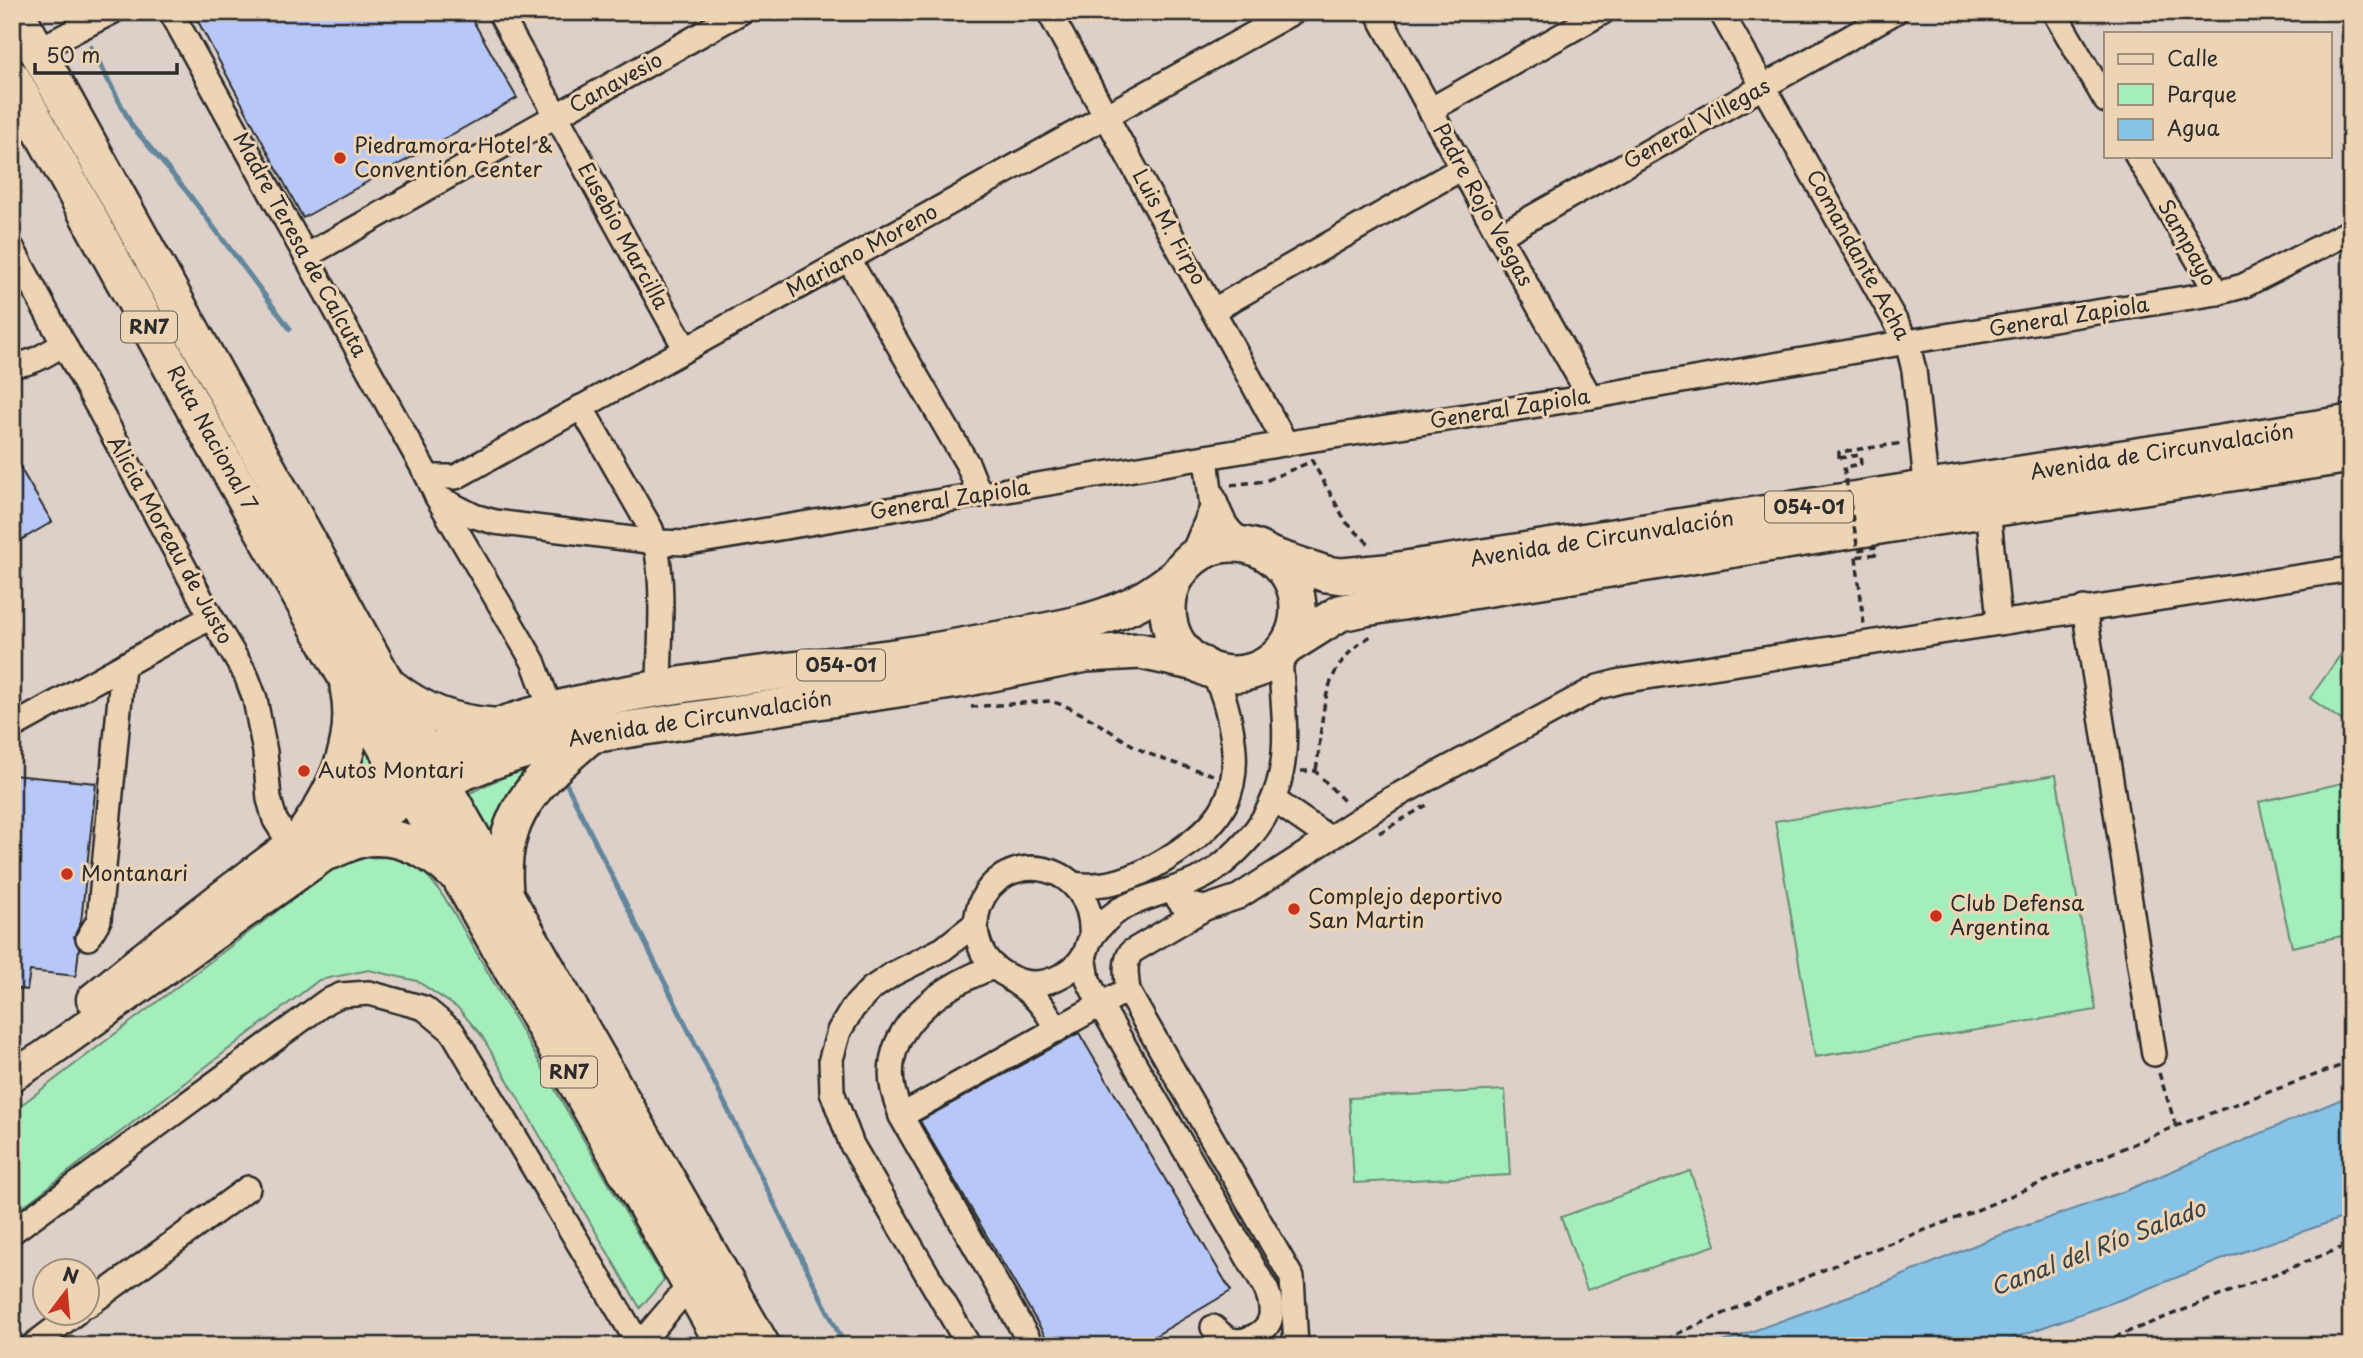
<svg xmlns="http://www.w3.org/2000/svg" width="2363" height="1358" viewBox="0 0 2363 1358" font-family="'Playpen Sans',sans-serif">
	<rect width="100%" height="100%" fill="#ddd0c9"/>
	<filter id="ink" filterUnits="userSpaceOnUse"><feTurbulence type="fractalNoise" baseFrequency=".0143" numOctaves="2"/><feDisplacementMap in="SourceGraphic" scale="14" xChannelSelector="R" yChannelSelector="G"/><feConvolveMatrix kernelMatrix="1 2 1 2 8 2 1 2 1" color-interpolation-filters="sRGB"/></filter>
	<g filter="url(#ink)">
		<!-- green -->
		<g fill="#a4eebc" stroke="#688c74" stroke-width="2">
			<path d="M 2351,640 L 2351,705 L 2341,720 L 2310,698 Z"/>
			<path d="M 361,729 L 383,766 L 340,793 Z"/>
			<path d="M 544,762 L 490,849 L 460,798 L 492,782 Z"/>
			<path d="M 2056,775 L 2096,1010 L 1815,1057 L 1775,821 Z"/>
			<path d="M 2351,781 L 2351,934 L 2292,947 L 2259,802 Z"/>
			<path d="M 389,857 C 426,867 430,877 451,908 L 664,1280 L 640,1308 L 482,1036 L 459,1009 L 417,981 L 369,970 L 319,980 L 12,1215 L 12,1112 L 335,867 L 356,858 Z"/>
			<path d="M 1505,1090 L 1510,1175 L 1354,1183 L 1349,1098 Z"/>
			<path d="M 1690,1171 L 1716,1245 L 1587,1290 L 1561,1217 Z"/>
		</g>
		<!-- water -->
		<path fill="#87c3e7" stroke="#62869c" stroke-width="2" d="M 2351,1095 L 2351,1214 L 2348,1216 L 2231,1256 L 2125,1298 L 1991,1346 L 1712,1346 L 1882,1284 L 1997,1236 L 2125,1191 Z"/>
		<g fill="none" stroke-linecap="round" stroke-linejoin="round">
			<!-- stream -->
			<g stroke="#62869c" stroke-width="5">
				<path d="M 91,47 L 132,126 L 188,193 L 290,329"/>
				<path d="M 566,783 L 845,1346"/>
			</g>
		</g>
		<!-- building -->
		<g fill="#b7c8f8" stroke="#2b2b2b" stroke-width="2">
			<path d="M 193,12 L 468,12 L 517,98 L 303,218 Z"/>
			<path d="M 12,454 L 52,522 L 12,545 Z"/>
			<path d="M 12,775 L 96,783 L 81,922 L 74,937 L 79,948 L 76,976 L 30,971 L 27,990 L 12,988 Z"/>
			<path d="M 1079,1033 L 1231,1291 L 1138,1346 L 1051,1346 L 920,1121 Z"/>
		</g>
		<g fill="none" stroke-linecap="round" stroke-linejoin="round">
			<!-- minor casing -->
			<g stroke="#2b2b2b" stroke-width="28">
				<g id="minor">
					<path d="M 171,12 L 428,477 L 437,497 L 474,516 L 495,522 L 656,542 L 689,543 L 1308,440 L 1590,397 L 1907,342 L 2217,293 L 2243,286 L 2351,231"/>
					<path d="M 499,12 L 685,348"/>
					<path d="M 1049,12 L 1286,444"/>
					<path d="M 1377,12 L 1499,236 L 1590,397"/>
					<path d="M 1721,12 L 1907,342 L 1914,370 L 1928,501"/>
					<path d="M 2054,12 L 2106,101"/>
					<path d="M 37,50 L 112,12"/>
					<path d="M 1430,110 L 1603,12"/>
					<path d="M 2137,156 L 2217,293"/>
					<path d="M 1499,236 L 1895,12"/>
					<path d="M 12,248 L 211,617 L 246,675 L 255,699 L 265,752 L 269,799 L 275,820 L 290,844"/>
					<path d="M 306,256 L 741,12"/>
					<path d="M 849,260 L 968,465 L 980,495"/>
					<path d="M 1214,310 L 1462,168"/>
					<path d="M 12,363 C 29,368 50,351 64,344"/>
					<path d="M 581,407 L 651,529 C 667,574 659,641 659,689"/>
					<path d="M 428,477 L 456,477 L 1293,12"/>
					<path d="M 1213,496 C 1222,520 1226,533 1250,546"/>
					<path d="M 437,497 L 533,661 L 551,710"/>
					<path d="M 1987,497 L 1999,621"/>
					<path d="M 1190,560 L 1212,508 L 1206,457"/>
					<path d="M 2084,608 L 2154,1054"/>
					<path d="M 12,727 L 211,617"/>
					<path d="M 1274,800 L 1329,838"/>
					<path d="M 1074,884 C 1107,889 1137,877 1165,860 C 1223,824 1245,793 1230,723 C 1226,703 1221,685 1209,669"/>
					<path d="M 1172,891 L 1181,903 L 1205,908 L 1238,897 L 1389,800 L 1598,687 L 1621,681 L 2351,569"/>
					<path d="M 88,938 L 99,920 L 123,666"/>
					<path d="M 1091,939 C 1097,860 1001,844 979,907 C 974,922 976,939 983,953 C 991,967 1005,976 1020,981 C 1043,988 1071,976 1084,955 C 1087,951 1087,945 1090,940 C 1096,929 1109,917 1119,910 C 1145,895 1176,891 1203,877 C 1222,867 1237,852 1251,836 C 1298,778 1283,722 1280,654"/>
					<path d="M 1084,955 L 1088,980 L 1101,1006 L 1266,1289 C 1270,1298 1272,1306 1271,1316 C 1268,1334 1242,1346 1226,1338 C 1222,1335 1217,1330 1213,1327"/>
					<path d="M 993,967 C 943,986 880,1026 893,1090 C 895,1099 899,1108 901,1116 L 1032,1346"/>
					<path d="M 1013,981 C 1034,994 1046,1008 1057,1030"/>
					<path d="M 1128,992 C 1127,979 1123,964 1131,952 L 1205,908"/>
					<path d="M 901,1116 L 1127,990 L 1292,1278 L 1296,1346"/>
					<path d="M 12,1232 L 327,1001 L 341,995 L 369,993 L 424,1008 L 452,1031 L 640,1346"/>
					<path d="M 88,1305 L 248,1188"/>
					<path d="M 640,1344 L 690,1285"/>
					<path d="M 32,1346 L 77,1312"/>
					<path d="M 969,1346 L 852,1145 L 832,1092 L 831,1059 L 839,1031 L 853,1008 L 871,989 L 893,974 L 943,949 L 976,923"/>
				</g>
			</g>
			<!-- major casing -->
			<g stroke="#2b2b2b" stroke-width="35">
				<g id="major">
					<path d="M 92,999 C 191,918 293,840 399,768"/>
					<path d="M 12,1076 L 44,1056 L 331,851 L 396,806 L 415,797"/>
				</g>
			</g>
			<!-- highway casing -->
			<g stroke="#2b2b2b" stroke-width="40">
				<g id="highway">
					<path d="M 16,12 L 441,782 L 762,1346"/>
					<path d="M 12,78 L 201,421 L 725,1346"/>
					<circle cx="1233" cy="609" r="65"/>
					<path d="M 1269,555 L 1326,574 L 1342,576 L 1386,572 L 2351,423"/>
					<path d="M 1286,647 L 1340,613 L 1365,608 L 1930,518 L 2351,455"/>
					<path d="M 392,688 C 422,712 454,723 492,726"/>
					<path d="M 405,765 C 578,675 790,680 978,643 C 1029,633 1085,628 1132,605 C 1148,598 1162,587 1177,576"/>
					<path d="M 421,793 C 474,763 531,746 591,735 L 958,680 L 1086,654 L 1140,651 L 1201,664"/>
					<path d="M 307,830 C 337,787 359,740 348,687"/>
					<path d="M 331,851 C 342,846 355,840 367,838 C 400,834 429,850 452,871"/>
					<path d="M 505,892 C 498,814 536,782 591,735"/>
				</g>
			</g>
			<!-- path -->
			<g stroke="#2b2b2b" stroke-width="3.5" stroke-dasharray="7 5" stroke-linecap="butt">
				<path d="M 1839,458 L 1839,452 L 1904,443"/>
				<path d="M 1311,459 L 1346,522 L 1372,547"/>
				<path d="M 1231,485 L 1265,481 L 1310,462"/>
				<path d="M 1856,557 L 1864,625"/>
				<path d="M 971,707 L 1050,701 C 1084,710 1110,733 1141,750 C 1163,761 1189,767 1213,775"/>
				<path d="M 1316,770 C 1325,717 1317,668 1371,636"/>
				<path d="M 1301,771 L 1315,771 L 1346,803"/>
				<path d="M 1379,833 L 1427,805"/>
				<path d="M 2159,1073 L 2176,1126"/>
				<path d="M 1656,1346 L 1679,1333 L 1851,1258 L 1970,1213 L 2176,1126 L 2351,1062"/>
				<path d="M 2092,1346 L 2351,1244"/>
			</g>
			<!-- minor -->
			<use href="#minor" stroke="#edd4b5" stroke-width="23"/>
			<!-- major -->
			<use href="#major" stroke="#edd4b5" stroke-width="30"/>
			<!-- highway -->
			<use href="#highway" stroke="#edd4b5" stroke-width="35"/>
			<!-- path-bridge -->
			<path stroke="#2b2b2b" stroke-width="3.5" stroke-dasharray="7 5" stroke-linecap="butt" d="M 1839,458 L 1860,455 L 1861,464 L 1844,467 L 1858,550 L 1875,547 L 1876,554 L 1856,557"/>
		</g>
	</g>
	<!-- markers -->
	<g fill="#c8321e" stroke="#edd4b5" stroke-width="2.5">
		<circle cx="340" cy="158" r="7"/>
		<circle cx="304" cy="771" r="7"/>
		<circle cx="67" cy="874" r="7"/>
		<circle cx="1294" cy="909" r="7"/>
		<circle cx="1936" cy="916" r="7"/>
	</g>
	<g text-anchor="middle" stroke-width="6" stroke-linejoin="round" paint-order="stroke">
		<!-- shield labels -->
		<g fill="#edd4b5" stroke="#655e54" stroke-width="2">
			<rect x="121" y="311.5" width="56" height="31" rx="5"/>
			<rect x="1765" y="491.5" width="88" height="31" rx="5"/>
			<rect x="797" y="649.5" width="88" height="31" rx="5"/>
			<rect x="541" y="1056.5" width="56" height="31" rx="5"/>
		</g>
		<g font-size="19" font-weight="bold" fill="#2b2b2b">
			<text x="149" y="334">RN7</text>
			<text x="1809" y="514">054-01</text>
			<text x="841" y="672">054-01</text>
			<text x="569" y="1079">RN7</text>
		</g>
		<!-- street labels -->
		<g font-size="21" fill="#2b2b2b" stroke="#edd4b5">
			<text transform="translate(616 83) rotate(-29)" y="7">Canavesio</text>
			<text transform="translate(1697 124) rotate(-29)" y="7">General Villegas</text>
			<text transform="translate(1483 205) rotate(61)" y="7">Padre Rojo Vesgas</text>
			<text transform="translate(1169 227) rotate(61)" y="7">Luis M. Firpo</text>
			<text transform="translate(623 236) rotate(61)" y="7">Eusebio Marcilla</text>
			<text transform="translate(2187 243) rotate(60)" y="7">Sampayo</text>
			<text transform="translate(300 245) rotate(61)" y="7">Madre Teresa de Calcuta</text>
			<text transform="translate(862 251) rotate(-29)" y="7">Mariano Moreno</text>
			<text transform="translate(1858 255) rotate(61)" y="7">Comandante Acha</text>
			<text transform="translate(2069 317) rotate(-9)" y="7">General Zapiola</text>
			<text transform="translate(1510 409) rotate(-9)" y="7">General Zapiola</text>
			<text transform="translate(212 438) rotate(61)" y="7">Ruta Nacional 7</text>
			<text transform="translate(2162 452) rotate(-9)" y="7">Avenida de Circunvalación</text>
			<text transform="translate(950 500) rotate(-9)" y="7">General Zapiola</text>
			<text transform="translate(1602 539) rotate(-9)" y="7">Avenida de Circunvalación</text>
			<text transform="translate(170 540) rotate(61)" y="7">Alicia Moreau de Justo</text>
			<text transform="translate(700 719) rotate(-9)" y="7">Avenida de Circunvalación</text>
		</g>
		<!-- poi labels -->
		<g font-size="21" fill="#2b2b2b" stroke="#edd4b5" text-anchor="start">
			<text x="354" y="153">Piedramora Hotel &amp;<tspan x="354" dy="24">Convention Center</tspan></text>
			<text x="318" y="778">Autos Montari</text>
			<text x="81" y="881">Montanari</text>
			<text x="1308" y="904">Complejo deportivo<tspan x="1308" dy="24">San Martin</tspan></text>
			<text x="1950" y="911">Club Defensa<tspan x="1950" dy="24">Argentina</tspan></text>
		</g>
		<!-- water labels -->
		<g font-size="23" font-style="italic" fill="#394247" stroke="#edd4b5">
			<text transform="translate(2098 1248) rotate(-21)" y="8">Canal del Río Salado</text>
		</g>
	</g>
	<!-- margin -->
	<rect width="2363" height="1358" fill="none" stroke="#edd4b5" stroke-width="42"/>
	<rect x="21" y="21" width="2321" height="1316" fill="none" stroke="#2b2b2b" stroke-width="2.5" filter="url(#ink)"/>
	<!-- legend -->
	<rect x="2104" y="32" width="228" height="126" fill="#edd4b5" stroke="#9f907e" stroke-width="2"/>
	<rect x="2118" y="54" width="35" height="10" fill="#edd4b5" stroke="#9f907e" stroke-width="2"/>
	<text x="2167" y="66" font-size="21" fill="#2b2b2b">Calle</text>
	<rect x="2118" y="84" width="35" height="21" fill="#a4eebc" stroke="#9f907e" stroke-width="2"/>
	<text x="2167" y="102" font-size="21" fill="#2b2b2b">Parque</text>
	<rect x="2118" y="119" width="35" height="21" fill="#87c3e7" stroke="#9f907e" stroke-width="2"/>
	<text x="2167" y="136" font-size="21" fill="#2b2b2b">Agua</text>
	<!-- north arrow -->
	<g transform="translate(66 1292) rotate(16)"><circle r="33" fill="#edd4b5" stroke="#9f907e" stroke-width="2"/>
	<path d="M0-5L12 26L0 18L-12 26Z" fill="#c8321e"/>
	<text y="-10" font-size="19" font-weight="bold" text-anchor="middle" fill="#2b2b2b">N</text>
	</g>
	<!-- scale -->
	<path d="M35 63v10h142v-10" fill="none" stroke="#2b2b2b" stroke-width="3.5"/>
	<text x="46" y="63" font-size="21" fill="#2b2b2b" stroke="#edd4b5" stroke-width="5" paint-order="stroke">50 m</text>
</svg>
